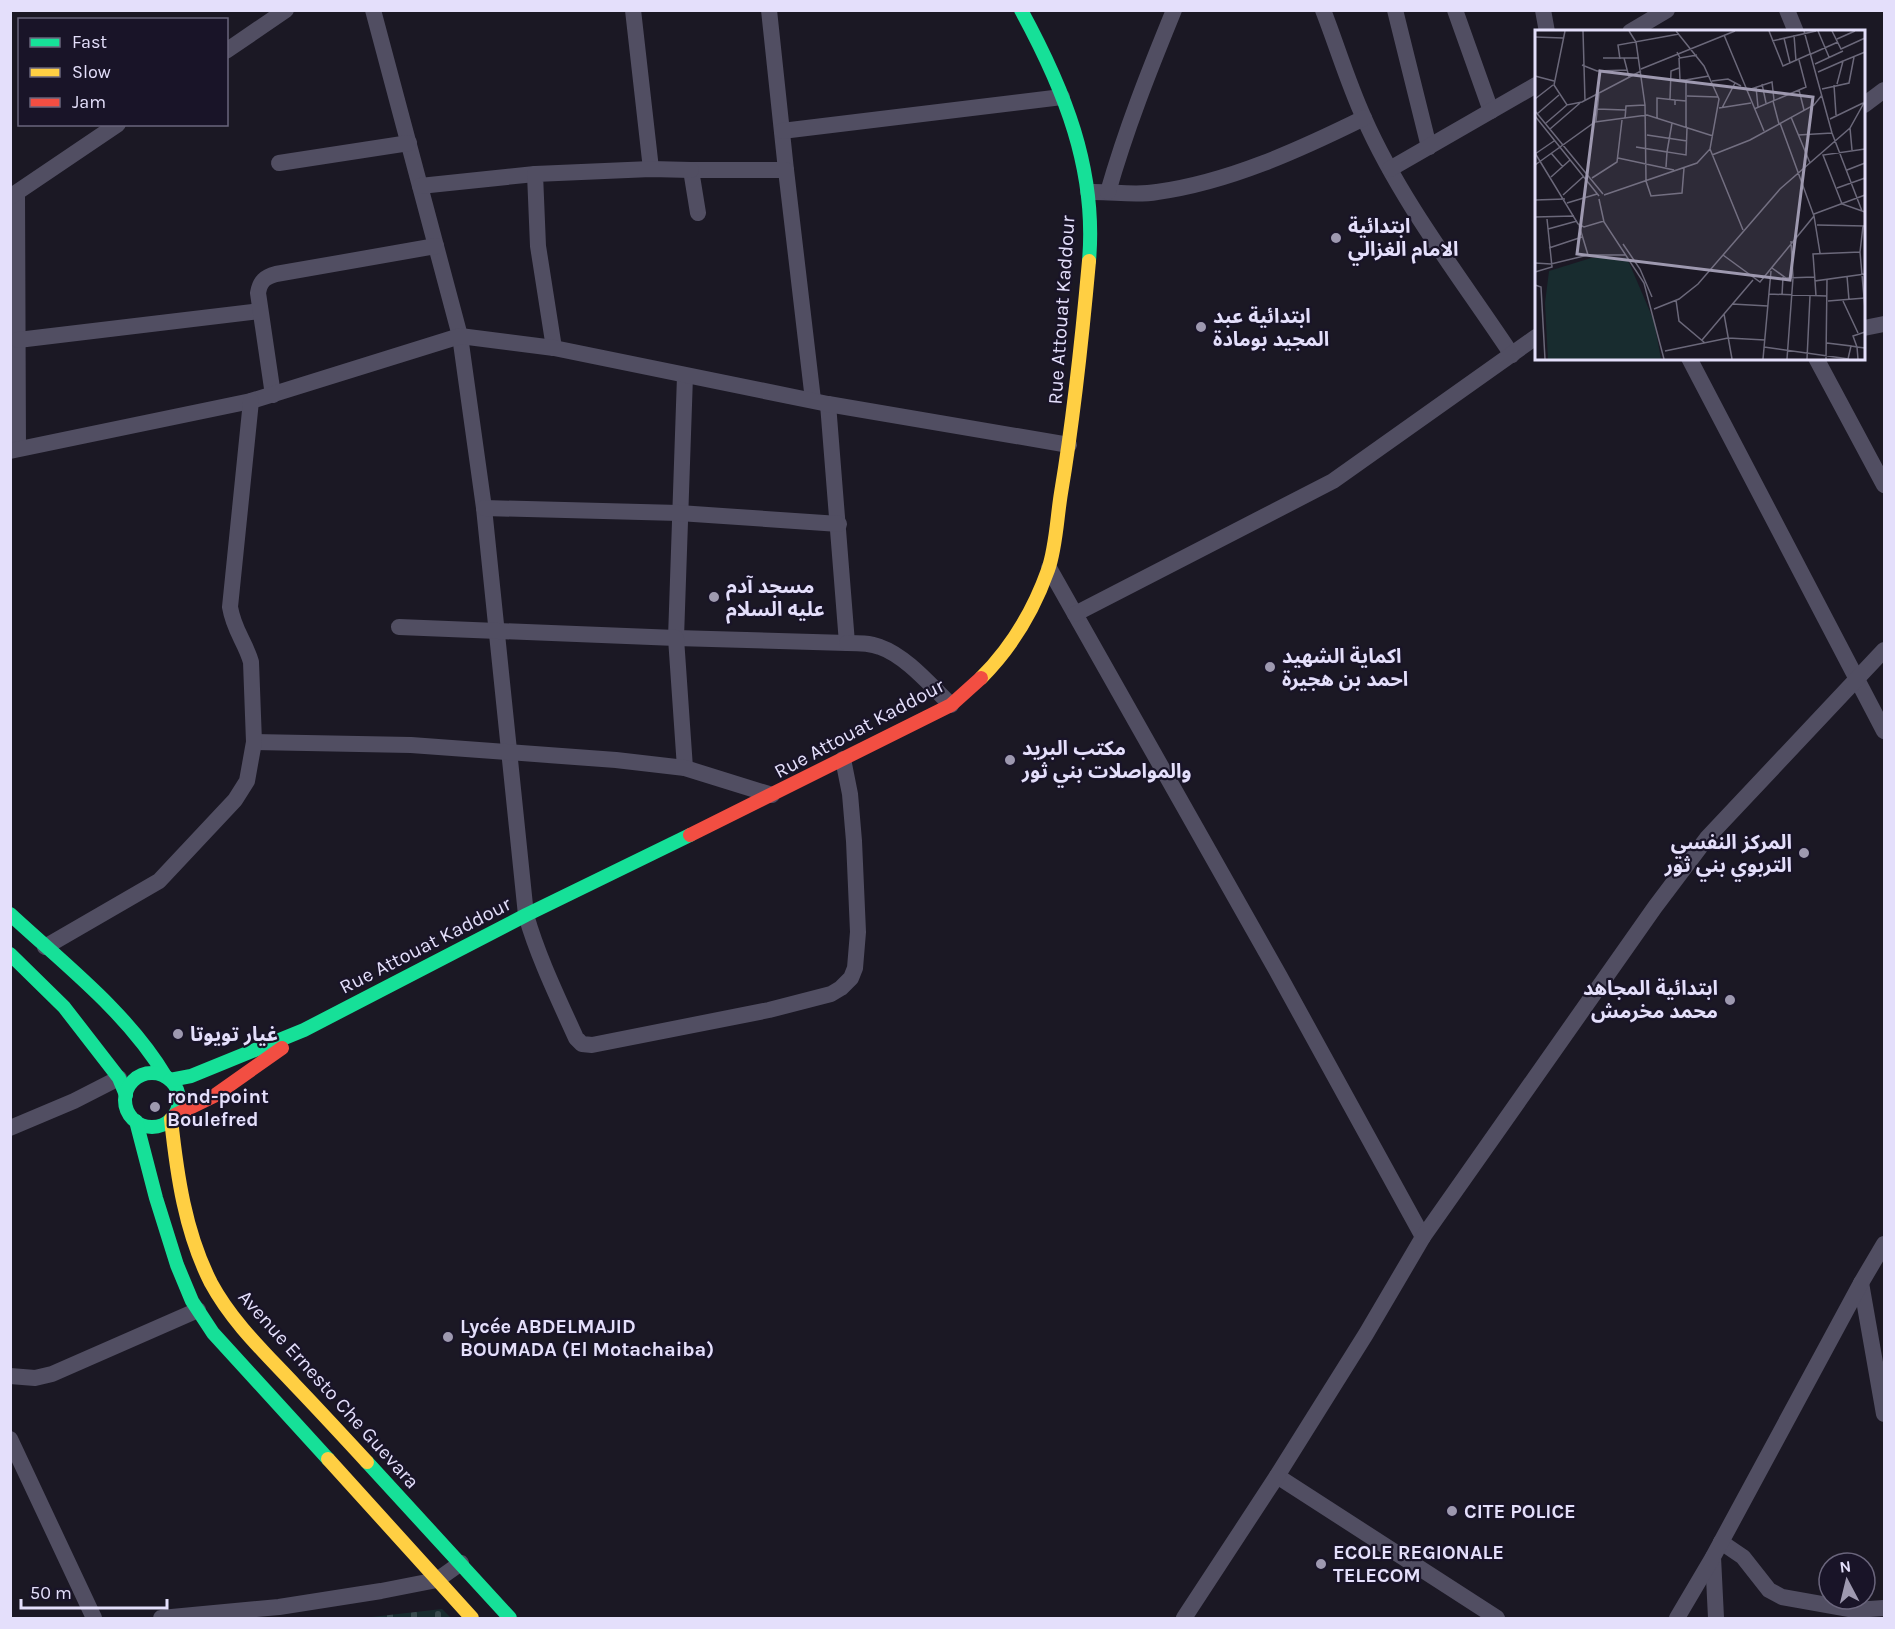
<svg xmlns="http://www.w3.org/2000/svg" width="1895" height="1629" viewBox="0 0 1895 1629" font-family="Karla,'Noto Sans Arabic',sans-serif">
	<defs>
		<pattern id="cemetery-stones" width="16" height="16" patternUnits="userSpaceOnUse" patternTransform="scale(1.5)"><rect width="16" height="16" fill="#182c2f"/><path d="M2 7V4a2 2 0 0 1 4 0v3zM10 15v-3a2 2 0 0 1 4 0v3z" fill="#394a4e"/></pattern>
	</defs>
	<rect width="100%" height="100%" fill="#1b1824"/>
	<!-- cemetery -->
	<path fill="url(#cemetery-stones)" d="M 442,1609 L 451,1618 L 363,1618 Z"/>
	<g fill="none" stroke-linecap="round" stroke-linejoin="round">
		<!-- street -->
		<g stroke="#514e62" stroke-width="16">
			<path d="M 373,10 L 460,336 L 484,508 L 526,915 C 538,957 558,998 576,1038 L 582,1044 L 592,1045 L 769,1010 L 831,994 L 841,988 L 851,978 L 855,968 L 858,932 L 854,841 L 850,794 L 843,759"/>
			<path d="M 633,10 L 651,169"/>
			<path d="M 769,10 L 786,170"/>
			<path d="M 1323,10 C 1337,46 1348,83 1364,118 C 1401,202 1461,278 1512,355"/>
			<path d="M 1395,10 L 1429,147"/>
			<path d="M 1455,10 L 1491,111"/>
			<path d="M 1543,10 L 1547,32"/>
			<path d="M 1787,10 L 1796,32"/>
			<path d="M 1630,32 L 1667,10"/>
			<path d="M 226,51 L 286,10"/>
			<path d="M 1864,105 L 1884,90"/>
			<path d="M 782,131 L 1062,97"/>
			<path d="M 279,163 L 409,143"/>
			<path d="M 1390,169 L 1536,85"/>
			<path d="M 420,186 L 535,174"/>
			<path d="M 1088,192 C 1111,191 1134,196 1157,192 C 1229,182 1299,150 1364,118"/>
			<path d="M 1108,192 C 1126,129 1149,71 1174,10"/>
			<path d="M 17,193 L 18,448"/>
			<path d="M 10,197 L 118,124"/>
			<path d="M 698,213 L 691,170 L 786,170 L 813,400"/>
			<path d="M 1864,328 L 1884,324"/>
			<path d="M 18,340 L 260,311"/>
			<path d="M 554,348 L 538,246 L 535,174 L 651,169 L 691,170"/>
			<path d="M 1689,358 L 1884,731"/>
			<path d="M 1816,358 L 1884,485"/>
			<path d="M 685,376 L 676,638 L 847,643 L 828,404"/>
			<path d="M 273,395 L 258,293 C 260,281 265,277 276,274 L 436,246"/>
			<path d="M 10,451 L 251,401 L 460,336 L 554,348 L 828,404 L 1069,445"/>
			<path d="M 484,508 L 679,513 L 839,524"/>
			<path d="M 1049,568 L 1279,975 L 1423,1237"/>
			<path d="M 1075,614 L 1333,481 L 1536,337"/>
			<path d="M 399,627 L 676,638 L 685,768"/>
			<path d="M 847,643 C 858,643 870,643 880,647 C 906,656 931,686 951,705"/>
			<path d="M 254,742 L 411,745 L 616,760 L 685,768 L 772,795"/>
			<path d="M 45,947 L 159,881 L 235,800 L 247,781 L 254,742 L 251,662 C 245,641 234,631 230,607 L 251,401"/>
			<path d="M 10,1128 L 74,1101 L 119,1078"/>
			<path d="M 1861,1283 L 1884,1414"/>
			<path d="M 10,1376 L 35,1378 L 52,1374 L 198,1310"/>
			<path d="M 10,1439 L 94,1618"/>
			<path d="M 1277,1476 L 1497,1618"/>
			<path d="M 1721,1542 L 1743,1557 L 1769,1590 L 1782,1597 L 1855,1610 L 1884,1608"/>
			<path d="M 1713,1557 L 1716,1618"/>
			<path d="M 161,1618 L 279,1607 L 381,1591 L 437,1580 L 461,1563"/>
			<path d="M 1184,1618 L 1277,1476 L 1366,1334 L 1423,1237 L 1655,907 L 1707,838 L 1884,650"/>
			<path d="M 1677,1618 L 1713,1557 L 1861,1283 L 1884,1244"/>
		</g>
		<!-- fast -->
		<g stroke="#16e098" stroke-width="14">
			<path d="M 1021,10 C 1064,89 1097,169 1089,261"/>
			<path d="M 10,914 C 65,965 127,1012 166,1077"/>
			<path d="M 10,954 L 64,1007 L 119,1078 L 126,1095"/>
			<circle cx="152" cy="1100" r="27"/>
			<path d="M 170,1080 L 191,1076 L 304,1030 L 526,915 L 690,835"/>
			<path d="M 136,1121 L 156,1198 L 177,1265 L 192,1301 L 213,1333 L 328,1459"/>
			<path d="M 367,1462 L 510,1618"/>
		</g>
		<!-- slow -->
		<g stroke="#ffcf43" stroke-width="14">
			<path d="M 981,678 C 1012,647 1033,612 1048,570 C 1056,548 1057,517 1061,493 C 1074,416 1082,339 1089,261"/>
			<path d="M 171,1119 C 177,1175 185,1232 211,1283 C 232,1322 265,1353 295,1385 C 319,1410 343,1436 367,1462"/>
			<path d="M 328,1459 L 472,1618"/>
		</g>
		<!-- jam -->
		<g stroke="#f24e42" stroke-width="14">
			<path d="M 690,835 L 951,705 L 981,678"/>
			<path d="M 175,1115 L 214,1096 L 282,1048"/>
		</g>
	</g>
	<!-- markers -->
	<g fill="#9e99b0" stroke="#191428" stroke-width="2">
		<circle cx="1336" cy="238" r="6"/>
		<circle cx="1201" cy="327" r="6"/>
		<circle cx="714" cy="597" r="6"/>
		<circle cx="1270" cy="667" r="6"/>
		<circle cx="1010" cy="760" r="6"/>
		<circle cx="1804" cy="853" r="6"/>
		<circle cx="1730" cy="1000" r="6"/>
		<circle cx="178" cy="1034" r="6"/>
		<circle cx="155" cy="1107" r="6"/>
		<circle cx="448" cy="1337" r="6"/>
		<circle cx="1452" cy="1511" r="6"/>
		<circle cx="1321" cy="1564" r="6"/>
	</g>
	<g text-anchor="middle" stroke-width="4.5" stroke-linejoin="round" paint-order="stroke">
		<!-- poi labels -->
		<g font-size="20" font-weight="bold" fill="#e4dffb" stroke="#191428" text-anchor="start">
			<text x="1348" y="233">ابتدائية<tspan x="1348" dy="23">الامام الغزالي</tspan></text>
			<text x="1213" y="323">ابتدائية عبد<tspan x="1213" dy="23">المجيد بومادة</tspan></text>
			<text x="726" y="593">مسجد آدم<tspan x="726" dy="23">عليه السلام</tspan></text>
			<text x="1282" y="663">اكماية الشهيد<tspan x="1282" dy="23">احمد بن هجيرة</tspan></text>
			<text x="1022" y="755">مكتب البريد<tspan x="1022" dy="23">والمواصلات بني ثور</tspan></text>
			<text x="1792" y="849" text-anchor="end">المركز النفسي<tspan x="1792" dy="23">التربوي بني ثور</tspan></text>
			<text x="1718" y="995" text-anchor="end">ابتدائية المجاهد<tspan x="1718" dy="23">محمد مخرمش</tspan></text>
			<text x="190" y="1041">غيار تويوتا</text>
			<text x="167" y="1103">rond-point<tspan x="167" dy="23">Boulefred</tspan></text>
			<text x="460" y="1333">Lycée ABDELMAJID<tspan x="460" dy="23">BOUMADA (El Motachaiba)</tspan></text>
			<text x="1464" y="1518">CITE POLICE</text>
			<text x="1333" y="1559">ECOLE REGIONALE<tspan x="1333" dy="23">TELECOM</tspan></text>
		</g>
		<!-- street labels -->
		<g font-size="20" fill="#e4dffb" stroke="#191428">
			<text transform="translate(1061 310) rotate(-86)" y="7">Rue Attouat Kaddour</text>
			<text transform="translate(859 728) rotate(-28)" y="7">Rue Attouat Kaddour</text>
			<text transform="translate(425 945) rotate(-27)" y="7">Rue Attouat Kaddour</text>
			<text transform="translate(329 1389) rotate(48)" y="7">Avenue Ernesto Che Guevara</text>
		</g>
	</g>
	<!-- overview -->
	<g transform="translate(1535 30)">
		<rect width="330" height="330" fill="#1b1824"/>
		<path d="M 56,228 L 92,228 L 119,291 L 126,329 L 13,329 L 10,273 L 14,241 Z" fill="#182c2f"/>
		<path fill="none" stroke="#6b687a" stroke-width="1.5" d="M 30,1 L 19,55 L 32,75 L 47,72 L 106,41M 48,1 L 50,71M 94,1 L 101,12 L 110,75 L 111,151 L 116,166 L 147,163 L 149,138M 234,1 L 248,36 L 275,24M 269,1 L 297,103 L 327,181M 283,1 L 294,27M 297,1 L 306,19 L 330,8M 189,5 L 229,101M 259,5 L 261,31M 0,7 L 28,8M 249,8 L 255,33M 302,9 L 320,1M 237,11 L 281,1M 142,22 L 145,28 L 162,25M 276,24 L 303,12M 68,28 L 104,28M 89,28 L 94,47M 144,28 L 145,50 L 151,50M 85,29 L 83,15 L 144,4M 280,34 L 308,21M 47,35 L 62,41 L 92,40M 106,39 L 200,1M 283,42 L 308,31M 0,46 L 19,51M 177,51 L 193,49 L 206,56M 227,54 L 231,73M 302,54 L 308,31 L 330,22M 299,55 L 301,85M 221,57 L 223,77M 287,59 L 314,53 L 319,27M 213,60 L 237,52 L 239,70M 264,60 L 269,80M 152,66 L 183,67M 0,69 L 18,55M 135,69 L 136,41 L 144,38M 151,71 L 151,50 L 174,46M 238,71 L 244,94M 140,75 L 140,70 L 151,71 L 151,97M 184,78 L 216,73M 187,78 L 200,53M 62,79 L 90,80M 219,79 L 271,57 L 264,30M 0,81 L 68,164M 2,84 L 24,65M 0,86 L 64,166M 256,87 L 275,133M 122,88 L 122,68 L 140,70M 90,89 L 91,76 L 110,75M 295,89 L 328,73M 61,91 L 64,63M 11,93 L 32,75M 137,93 L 132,122 L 151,125 L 152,98M 315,98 L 317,120M 15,99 L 45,73M 112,105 L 152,111M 263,105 L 297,103M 101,117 L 132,122 L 131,137M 175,119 L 208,200M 330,119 L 288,125 L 307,174 L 330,182M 0,123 L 43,194 L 49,197 L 69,191M 16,123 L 28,137M 0,124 L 19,111M 177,125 L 215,110 L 279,75 L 287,65M 83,128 L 139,140M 0,135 L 60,92 L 112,85 L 178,106M 312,140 L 330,133M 16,147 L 35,130M 57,148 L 82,132 L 87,90M 302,158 L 330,148M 28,165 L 49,146M 69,165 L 162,133 L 175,119 L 184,69 L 169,36 L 141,1M 64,169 L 69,192 L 109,253 L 129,329M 0,170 L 30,169M 32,173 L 62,164M 279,184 L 330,165M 279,186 L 285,223M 0,187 L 39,186M 44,195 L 53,225M 282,195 L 330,196M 13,199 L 42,191M 88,214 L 105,239 L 117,267M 14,218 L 47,207M 325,222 L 328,196M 188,225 L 225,252 L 279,186 L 245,93M 0,233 L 16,234 L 53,225 L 90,225M 237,238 L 251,248 L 279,247M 0,242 L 17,237 L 12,189M 312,246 L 314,270M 280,251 L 278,224 L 325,222 L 330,279M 0,255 L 6,257 L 10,329M 234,264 L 292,266M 247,265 L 248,247M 281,266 L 280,251 L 330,244M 141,270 L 144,291 L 170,313M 293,271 L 330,268M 308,271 L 323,303M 197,274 L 233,276M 119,279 L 144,269 L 163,254 L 245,159 L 315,98 L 330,71M 330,302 L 318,306 L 322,317 L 330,318M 167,310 L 189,284M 292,313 L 316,316 L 313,329M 316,316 L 322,317 L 323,329M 229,317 L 314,329M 130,321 L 193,308 L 230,310M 197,329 L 189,284 L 218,250M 228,329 L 236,241M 252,329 L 258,248 L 256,211M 272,329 L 275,266M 291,329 L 292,249"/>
		<path fill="#9e99b0" fill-opacity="0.15" stroke="#9e99b0" stroke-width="3" d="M 65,41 L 278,67 L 255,250 L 42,224 Z"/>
		<rect width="330" height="330" fill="none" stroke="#e4dffb" stroke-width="3"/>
	</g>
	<!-- border -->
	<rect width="1895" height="1629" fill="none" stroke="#e4dffb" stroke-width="24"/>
	<!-- legend -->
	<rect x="18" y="18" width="210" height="108" fill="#191428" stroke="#6a657c" stroke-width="1.5"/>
	<rect x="30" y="38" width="30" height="9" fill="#16e098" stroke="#6a657c" stroke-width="1.5"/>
	<text x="72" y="48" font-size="18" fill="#e4dffb">Fast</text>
	<rect x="30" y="68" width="30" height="9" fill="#ffcf43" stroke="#6a657c" stroke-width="1.5"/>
	<text x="72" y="78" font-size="18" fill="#e4dffb">Slow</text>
	<rect x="30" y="98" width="30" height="9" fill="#f24e42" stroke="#6a657c" stroke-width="1.5"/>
	<text x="72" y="108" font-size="18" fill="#e4dffb">Jam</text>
	<!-- north arrow -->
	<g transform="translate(1847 1581) rotate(353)"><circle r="28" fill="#191428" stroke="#6a657c" stroke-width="1.5"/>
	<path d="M0-4.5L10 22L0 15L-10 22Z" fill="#9e99b0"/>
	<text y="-9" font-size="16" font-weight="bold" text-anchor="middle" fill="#e4dffb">N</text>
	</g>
	<!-- scale -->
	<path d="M21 1599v9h146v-9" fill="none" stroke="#e4dffb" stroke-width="3"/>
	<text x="30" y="1599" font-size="18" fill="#e4dffb" stroke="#191428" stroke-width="4.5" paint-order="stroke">50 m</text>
</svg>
